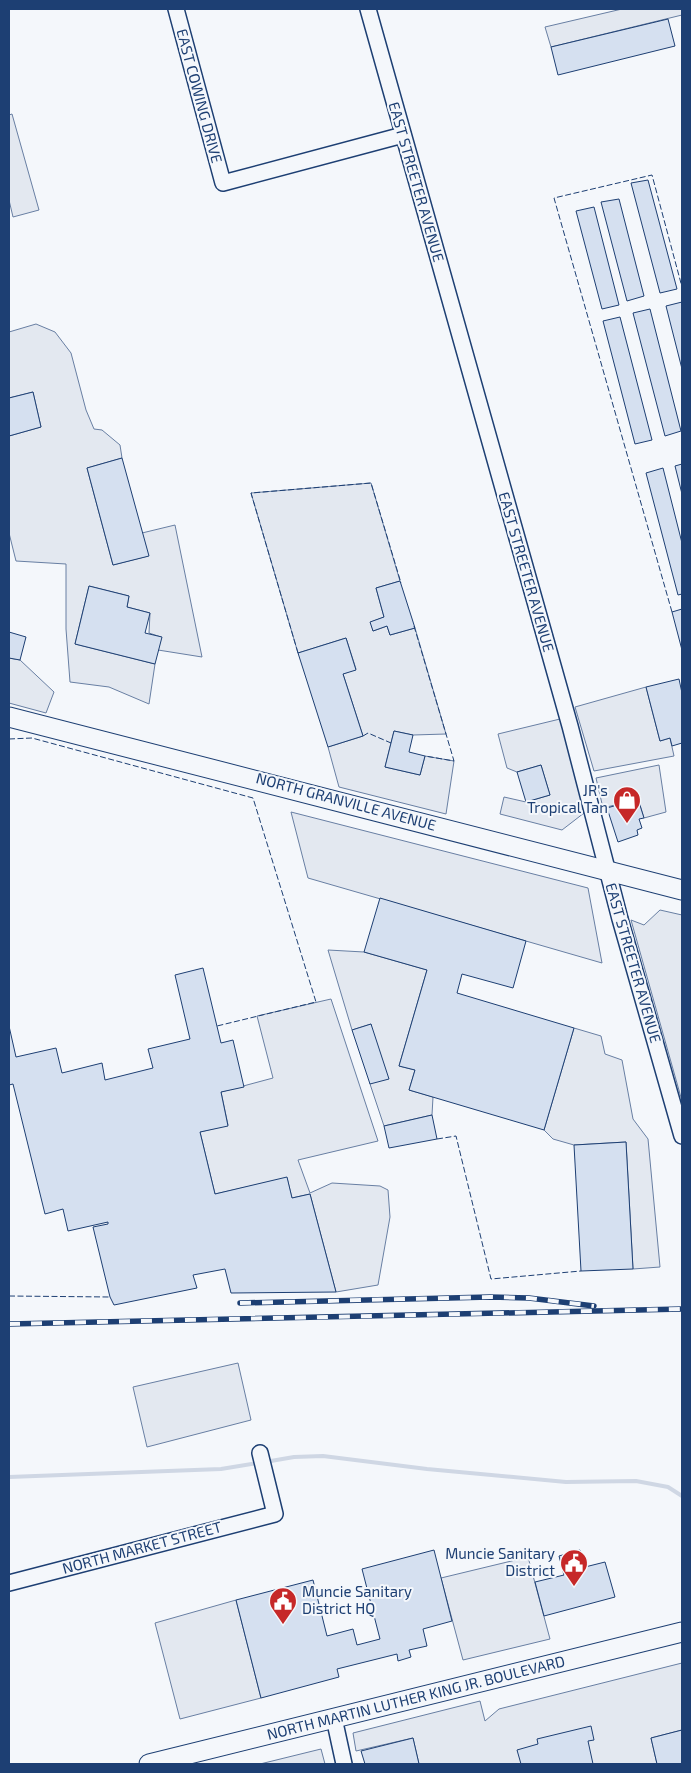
<svg xmlns="http://www.w3.org/2000/svg" width="691" height="1773" viewBox="0 0 691 1773" font-family="'Exo 2',sans-serif">
	<rect width="100%" height="100%" fill="#f4f7fb"/>
	<!-- parking -->
	<g fill="#e3e8f0" stroke="#687fa3">
		<path d="M 622,9 L 682,9 L 682,15 L 551,47 L 545,27 Z"/>
		<path d="M 12,114 L 39,210 L 13,217 L 9,200 L 9,115 Z"/>
		<path d="M 36,324 L 55,332 L 71,353 L 86,410 L 94,429 L 102,430 L 120,445 L 122,458 L 87,468 L 113,565 L 148,556 L 142,533 L 175,525 L 202,657 L 158,650 L 161,637 L 149,633 L 150,613 L 127,607 L 129,596 L 89,586 L 75,644 L 155,664 L 149,704 L 109,687 L 70,682 L 66,629 L 66,564 L 16,561 L 9,533 L 9,436 L 41,427 L 33,392 L 9,398 L 9,332 Z"/>
		<path d="M 371,483 L 400,581 L 376,588 L 384,617 L 371,622 L 373,631 L 387,626 L 390,635 L 415,628 L 446,734 L 413,735 L 394,731 L 385,767 L 420,775 L 425,756 L 454,761 L 446,814 L 339,787 L 328,747 L 363,736 L 343,674 L 356,669 L 346,638 L 298,653 L 251,493 Z"/>
		<path d="M 9,658 L 20,660 L 54,692 L 46,713 L 9,703 Z"/>
		<path d="M 646,687 L 660,741 L 670,738 L 674,756 L 594,771 L 575,707 Z"/>
		<path d="M 560,719 L 578,781 L 584,813 L 562,830 L 500,814 L 504,797 L 526,802 L 550,795 L 541,765 L 517,772 L 507,768 L 498,734 Z"/>
		<path d="M 659,765 L 666,812 L 644,818 L 638,799 L 603,808 L 596,778 Z"/>
		<path d="M 291,812 L 588,888 L 602,963 L 308,878 Z"/>
		<path d="M 660,910 L 682,915 L 682,1101 L 631,920 L 644,925 Z"/>
		<path d="M 328,950 L 364,952 L 427,970 L 399,1066 L 415,1070 L 409,1090 L 433,1097 L 432,1115 L 384,1126 L 370,1084 L 371,1024 L 352,1030 Z"/>
		<path d="M 331,999 L 378,1141 L 298,1160 L 310,1193 L 332,1183 L 380,1186 L 388,1190 L 390,1217 L 378,1285 L 336,1292 L 310,1194 L 292,1198 L 287,1178 L 215,1194 L 200,1132 L 228,1125 L 221,1092 L 273,1078 L 257,1016 Z"/>
		<path d="M 574,1028 L 601,1036 L 605,1054 L 622,1060 L 633,1119 L 648,1139 L 660,1267 L 633,1269 L 626,1142 L 574,1145 L 553,1139 L 544,1130 Z"/>
		<path d="M 238,1363 L 251,1420 L 147,1447 L 133,1387 Z"/>
		<path d="M 528,1557 L 550,1639 L 463,1660 L 441,1578 Z"/>
		<path d="M 236,1600 L 261,1698 L 180,1719 L 155,1623 Z"/>
		<path d="M 682,1663 L 682,1730 L 651,1738 L 657,1764 L 419,1764 L 413,1738 L 356,1751 L 353,1733 L 480,1701 L 485,1721 L 499,1709 Z"/>
		<path d="M 321,1749 L 325,1764 L 260,1764 Z"/>
	</g>
	<g fill="none" stroke-linecap="round" stroke-linejoin="round">
		<!-- stream -->
		<g stroke="#cfd7e4" stroke-width="4">
			<path d="M 265,1462 L 294,1457 L 323,1456 L 427,1469 L 566,1482 L 636,1481 L 668,1487 L 682,1496"/>
			<path d="M 9,1477 L 221,1469 L 258,1463"/>
		</g>
	</g>
	<!-- building -->
	<g fill="#d5e0f0" stroke="#1d3f73">
		<path d="M 668,19 L 675,46 L 558,75 L 551,47 Z"/>
		<path d="M 648,180 L 677,289 L 660,293 L 631,183 Z"/>
		<path d="M 619,199 L 644,296 L 627,301 L 601,202 Z"/>
		<path d="M 594,207 L 619,305 L 602,309 L 576,211 Z"/>
		<path d="M 682,302 L 682,369 L 666,306 Z"/>
		<path d="M 650,309 L 681,431 L 665,436 L 633,313 Z"/>
		<path d="M 620,317 L 652,440 L 635,444 L 603,321 Z"/>
		<path d="M 33,392 L 41,427 L 9,436 L 9,398 Z"/>
		<path d="M 122,458 L 149,556 L 113,565 L 87,468 Z"/>
		<path d="M 682,464 L 682,494 L 675,466 Z"/>
		<path d="M 663,468 L 682,543 L 682,594 L 678,595 L 646,473 Z"/>
		<path d="M 400,581 L 415,628 L 390,635 L 387,626 L 373,631 L 370,622 L 384,617 L 376,588 Z"/>
		<path d="M 89,586 L 129,596 L 127,607 L 150,613 L 145,633 L 162,637 L 155,664 L 75,644 Z"/>
		<path d="M 682,609 L 682,650 L 672,612 Z"/>
		<path d="M 9,632 L 26,637 L 20,660 L 9,658 Z"/>
		<path d="M 346,638 L 356,670 L 343,674 L 363,736 L 328,747 L 298,653 Z"/>
		<path d="M 679,679 L 682,693 L 682,743 L 672,746 L 670,738 L 660,741 L 646,687 Z"/>
		<path d="M 394,731 L 413,735 L 409,752 L 425,756 L 420,775 L 385,767 Z"/>
		<path d="M 541,765 L 550,795 L 526,802 L 517,772 Z"/>
		<path d="M 638,799 L 644,818 L 639,819 L 642,828 L 637,830 L 638,835 L 618,842 L 607,808 Z"/>
		<path d="M 380,898 L 526,941 L 513,988 L 462,974 L 457,993 L 574,1028 L 544,1130 L 409,1090 L 415,1070 L 399,1066 L 427,970 L 364,952 Z"/>
		<path d="M 203,968 L 221,1043 L 233,1040 L 244,1087 L 221,1092 L 228,1126 L 200,1132 L 215,1194 L 287,1177 L 292,1198 L 310,1194 L 336,1292 L 231,1293 L 225,1269 L 193,1275 L 197,1288 L 114,1305 L 110,1297 L 93,1227 L 108,1224 L 108,1222 L 68,1231 L 63,1209 L 45,1214 L 13,1084 L 9,1085 L 9,1026 L 16,1057 L 56,1048 L 62,1073 L 102,1063 L 105,1080 L 153,1068 L 148,1049 L 190,1039 L 175,975 Z"/>
		<path d="M 371,1024 L 389,1079 L 370,1084 L 352,1030 Z"/>
		<path d="M 432,1115 L 437,1139 L 389,1148 L 384,1126 Z"/>
		<path d="M 626,1142 L 633,1269 L 581,1271 L 574,1145 Z"/>
		<path d="M 434,1550 L 452,1621 L 423,1629 L 427,1646 L 409,1650 L 411,1657 L 398,1661 L 397,1654 L 337,1669 L 339,1677 L 261,1698 L 236,1600 L 313,1580 L 327,1636 L 353,1629 L 357,1645 L 380,1639 L 362,1569 Z"/>
		<path d="M 580,1550 L 585,1567 L 605,1562 L 615,1597 L 544,1616 L 535,1582 L 564,1575 L 559,1556 Z"/>
		<path d="M 591,1726 L 594,1740 L 588,1741 L 593,1764 L 521,1764 L 517,1750 L 538,1744 L 537,1739 Z"/>
		<path d="M 682,1730 L 682,1764 L 657,1764 L 651,1738 Z"/>
		<path d="M 413,1738 L 419,1764 L 365,1764 L 361,1751 Z"/>
	</g>
	<g fill="none" stroke-linecap="round" stroke-linejoin="round">
		<!-- minor casing -->
		<g stroke="#1d3f73" stroke-width="18">
			<g id="minor">
				<path d="M 176,9 L 223,183 L 403,135"/>
				<path d="M 368,9 L 570,726 L 620,919 L 682,1136"/>
				<path d="M 9,1583 L 275,1514 L 260,1453"/>
				<path d="M 334,1718 L 344,1764"/>
			</g>
		</g>
		<!-- major casing -->
		<g stroke="#1d3f73" stroke-width="21">
			<g id="major">
				<path d="M 9,717 L 682,890"/>
				<path d="M 149,1764 L 682,1632"/>
			</g>
		</g>
		<!-- minor -->
		<use href="#minor" stroke="#f4f7fb" stroke-width="15"/>
		<!-- major -->
		<use href="#major" stroke="#f4f7fb" stroke-width="19"/>
		<!-- rail casing -->
		<g stroke="#1d3f73" stroke-width="5.5">
			<g id="rail">
				<path d="M 240,1303 L 490,1297 L 529,1298 L 594,1306"/>
				<path d="M 9,1324 L 682,1309"/>
			</g>
		</g>
		<!-- rail -->
		<use href="#rail" stroke="#f4f7fb" stroke-width="4" stroke-dasharray="11" stroke-linecap="butt"/>
		<!-- fence -->
		<g stroke="#1d3f73" stroke-width="1" stroke-dasharray="6 2.5" stroke-linecap="butt">
			<path d="M 672,612 L 554,198 L 652,175 L 682,287"/>
			<path d="M 414,626 L 454,761 L 425,756"/>
			<path d="M 298,653 L 251,493 L 371,483 L 401,583"/>
			<path d="M 363,736 L 368,733 L 391,743"/>
			<path d="M 9,739 L 32,738 L 253,798 L 316,1002 L 217,1026"/>
			<path d="M 437,1139 L 456,1136 L 491,1279 L 581,1271"/>
			<path d="M 9,1296 L 110,1297"/>
		</g>
	</g>
	<!-- icons -->
	<defs>
		<g id="shop-pin" transform="scale(1.4375)"><path d="M0 17L-7.5 6A9.5 9.5 0 1 1 7.5 6Z" fill="#c62828" stroke="#f4f7fb"/><path d="M-5-2.5h2.3a2.7 3.5 0 0 1 5.4 0H5L5.5 6h-11ZM-1.5-2.5h3a1.5 2.3 0 0 0-3 0Z" fill="#fff"/></g>
		<g id="civic-pin" transform="scale(1.4375)"><path d="M0 17L-7.5 6A9.5 9.5 0 1 1 7.5 6Z" fill="#c62828" stroke="#f4f7fb"/><path d="M-.6-6.5H3V-4.5H.6V-3L4-1V1h2V6H-6V1h2V-1L-.6-3ZM-1.2 2.5V6h2.4V2.5Z" fill="#fff"/></g>
	</defs>
	<g fill-rule="evenodd">
		<use href="#shop-pin" x="627" y="800"/>
		<use href="#civic-pin" x="574" y="1563"/>
		<use href="#civic-pin" x="283" y="1601"/>
	</g>
	<g text-anchor="middle" stroke-width="4" stroke-linejoin="round" paint-order="stroke">
		<!-- street labels -->
		<g font-size="15" fill="#1d3f73" stroke="#f4f7fb">
			<text transform="translate(199 96) rotate(75)" y="5">EAST COWING DRIVE</text>
			<text transform="translate(416 182) rotate(74)" y="5">EAST STREETER AVENUE</text>
			<text transform="translate(526 572) rotate(74)" y="5">EAST STREETER AVENUE</text>
			<text transform="translate(346 802) rotate(15)" y="5">NORTH GRANVILLE AVENUE</text>
			<text transform="translate(633 963) rotate(74)" y="5">EAST STREETER AVENUE</text>
			<text transform="translate(142 1548) rotate(-15)" y="5">NORTH MARKET STREET</text>
			<text transform="translate(416 1698) rotate(-14)" y="5">NORTH MARTIN LUTHER KING JR. BOULEVARD</text>
		</g>
		<!-- poi labels -->
		<g font-size="15" fill="#1d3f73" stroke="#f4f7fb" text-anchor="end">
			<text x="608" y="796">JR's<tspan x="608" dy="17">Tropical Tan</tspan></text>
			<text x="555" y="1559">Muncie Sanitary<tspan x="555" dy="17">District</tspan></text>
			<text x="302" y="1597" text-anchor="start">Muncie Sanitary<tspan x="302" dy="17">District HQ</tspan></text>
		</g>
	</g>
	<!-- border -->
	<rect width="691" height="1773" fill="none" stroke="#1d3f73" stroke-width="20"/>
</svg>
